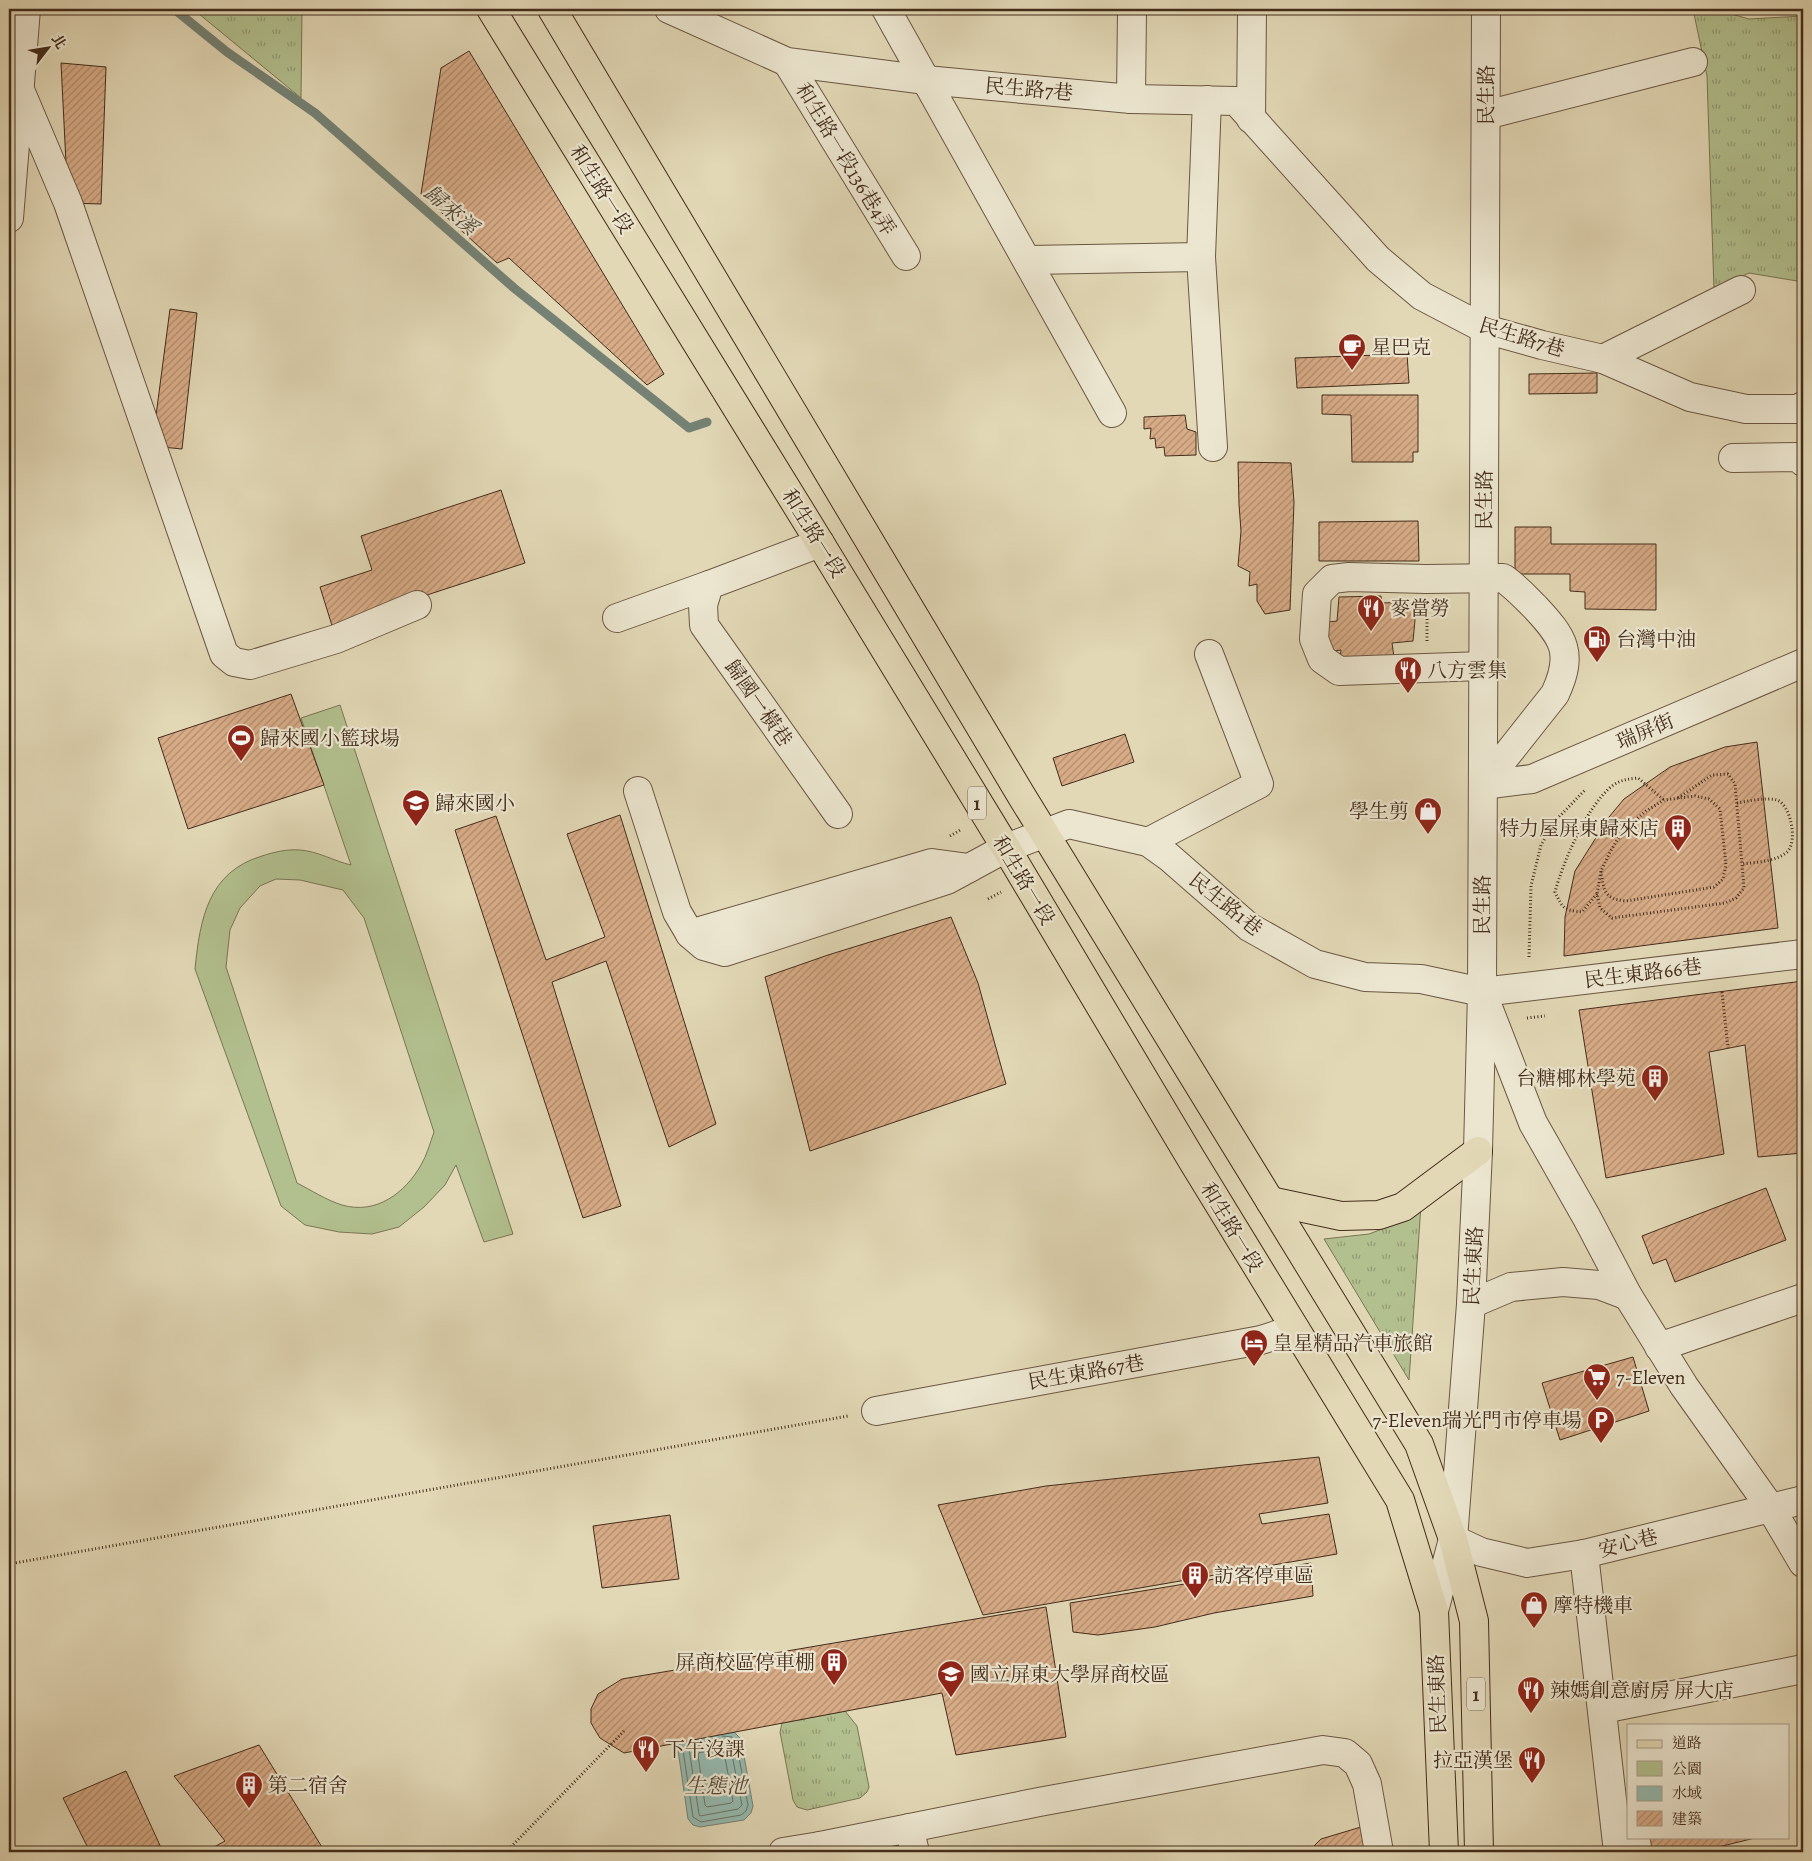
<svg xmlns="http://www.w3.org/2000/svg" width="1812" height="1861" viewBox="0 0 1812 1861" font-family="Alegreya,'Noto Serif TC',serif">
	<defs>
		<pattern id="grass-tufts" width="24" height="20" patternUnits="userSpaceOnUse" patternTransform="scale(1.25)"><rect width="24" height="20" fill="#b2bf8e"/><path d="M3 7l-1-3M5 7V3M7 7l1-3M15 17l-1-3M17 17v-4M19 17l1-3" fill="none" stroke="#929b73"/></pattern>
		<pattern id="building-hatch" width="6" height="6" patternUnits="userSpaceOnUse" patternTransform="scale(1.25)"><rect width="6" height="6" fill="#d8ac87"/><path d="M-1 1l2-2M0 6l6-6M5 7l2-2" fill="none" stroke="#b18c6e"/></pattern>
	</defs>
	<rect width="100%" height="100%" fill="#e2d8b6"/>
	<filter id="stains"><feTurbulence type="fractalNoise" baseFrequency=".004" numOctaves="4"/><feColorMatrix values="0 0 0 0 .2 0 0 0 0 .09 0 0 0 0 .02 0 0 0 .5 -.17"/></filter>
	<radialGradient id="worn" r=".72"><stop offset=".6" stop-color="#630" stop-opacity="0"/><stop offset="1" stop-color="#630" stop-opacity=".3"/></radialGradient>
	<!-- grass -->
	<g fill="url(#grass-tufts)" stroke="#7a7654">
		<path d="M 193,9 L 225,9 L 228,10 L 228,9 L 302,9 L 301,98 Z"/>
		<path d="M 1693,9 L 1714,9 L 1749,19 L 1803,16 L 1803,282 L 1749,273 L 1714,290 L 1707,76 Z"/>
		<path d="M 1421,1205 L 1409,1380 L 1324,1239 L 1369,1234 L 1390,1226 Z"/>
		<path d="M 845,1711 L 857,1726 L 869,1787 L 867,1792 L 860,1798 L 807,1810 L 797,1807 L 793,1800 L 780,1732 L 782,1723 Z"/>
	</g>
	<!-- park -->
	<path fill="#b2bf8e" stroke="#7a7654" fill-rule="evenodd" d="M 340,705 L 513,1234 L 484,1242 L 456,1165 L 445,1185 L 424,1207 L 399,1227 L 372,1234 L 339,1232 L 305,1225 L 281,1206 L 195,969 C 200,919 208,872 262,856 C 274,852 287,849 300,850 C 317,851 334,861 351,865 L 301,718 ZM 276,879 L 300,880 L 343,890 L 364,918 L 434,1132 C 430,1143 427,1155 421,1165 C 405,1193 376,1215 342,1205 C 326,1200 311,1190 297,1183 L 226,967 L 230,930 L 240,908 L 260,886 Z"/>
	<!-- water -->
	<path fill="#95b9af" stroke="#748174" d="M 734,1732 L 741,1739 L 753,1806 L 751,1813 L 744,1820 L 700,1827 L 693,1825 L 688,1819 L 678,1750 L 680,1742 Z"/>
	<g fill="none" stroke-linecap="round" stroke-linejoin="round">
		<!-- shore -->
		<g stroke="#6c7265" stroke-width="1">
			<path d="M 687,1742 L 683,1750 L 693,1817 L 701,1822 L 741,1815 L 746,1811 L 748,1805 L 736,1742 L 732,1737 L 722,1736"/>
			<path d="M 722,1742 L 730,1745 L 742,1805 L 738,1809 L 700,1816 L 699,1814 L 689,1749 L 692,1747 Z"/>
			<path d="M 721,1750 L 724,1752 L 733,1801 L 731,1803 L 707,1807 L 705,1805 L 698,1755 L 699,1753 Z"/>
		</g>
		<!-- stream -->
		<path stroke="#748174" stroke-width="9" d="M 174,9 L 227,52 L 315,113 L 514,288 L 689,428 L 707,422"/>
	</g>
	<!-- building -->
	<g fill="url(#building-hatch)" stroke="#432c1b">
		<path d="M 469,51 L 664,374 L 647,385 L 509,258 L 497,263 L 421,194 L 441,68 Z"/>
		<path d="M 61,63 L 106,67 L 101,204 L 68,203 Z"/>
		<path d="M 170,309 L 197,313 L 182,449 L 152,446 Z"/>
		<path d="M 1407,354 L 1409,383 L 1297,388 L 1295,358 Z"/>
		<path d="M 1597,373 L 1597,393 L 1529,394 L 1529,374 Z"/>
		<path d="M 1322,395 L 1418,395 L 1418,452 L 1413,452 L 1413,462 L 1352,462 L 1351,415 L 1322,414 Z"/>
		<path d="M 1185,415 L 1187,429 L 1196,432 L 1196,455 L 1165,456 L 1164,447 L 1156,448 L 1155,438 L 1150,439 L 1151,428 L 1144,429 L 1144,417 Z"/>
		<path d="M 1238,462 L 1291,463 L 1294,502 L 1290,610 L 1265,614 L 1257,601 L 1257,584 L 1249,586 L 1250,572 L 1238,566 L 1241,531 L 1239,504 Z"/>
		<path d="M 501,490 L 525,563 L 430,594 L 334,632 L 320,587 L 372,570 L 361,536 Z"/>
		<path d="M 1418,521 L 1419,561 L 1319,561 L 1319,522 Z"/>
		<path d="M 1515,527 L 1551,527 L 1551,544 L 1656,544 L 1656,610 L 1585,609 L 1585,592 L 1570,591 L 1570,574 L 1515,574 Z"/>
		<path d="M 1381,596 L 1382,603 L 1411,602 L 1415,620 L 1413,641 L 1392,643 L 1394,657 L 1340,657 L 1341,650 L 1328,652 L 1328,622 L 1337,621 L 1339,597 Z"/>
		<path d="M 291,694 L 324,785 L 188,829 L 158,738 Z"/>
		<path d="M 1125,734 L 1134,762 L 1062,786 L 1053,758 Z"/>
		<path d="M 1757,742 L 1778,928 L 1564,956 L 1565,917 L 1575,871 L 1609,817 L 1624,799 L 1670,767 L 1725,747 Z"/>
		<path d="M 620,815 L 716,1124 L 669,1147 L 606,961 L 552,982 L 621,1206 L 583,1218 L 455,830 L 496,816 L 546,960 L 605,937 L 567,834 Z"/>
		<path d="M 951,917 L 978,983 L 1006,1084 L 810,1151 L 765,977 L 828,955 Z"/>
		<path d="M 1803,981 L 1803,1153 L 1758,1157 L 1745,1045 L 1709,1052 L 1724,1154 L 1606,1178 L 1579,1010 Z"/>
		<path d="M 1766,1188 L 1786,1240 L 1675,1282 L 1666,1259 L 1653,1264 L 1642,1236 Z"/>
		<path d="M 1633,1357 L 1649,1411 L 1560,1440 L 1542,1383 Z"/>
		<path d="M 1319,1457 L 1328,1503 L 1259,1514 L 1262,1524 L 1329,1514 L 1337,1554 L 983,1615 L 938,1505 L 1046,1486 Z"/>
		<path d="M 670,1515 L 679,1579 L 602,1588 L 593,1526 Z"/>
		<path d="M 1311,1563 L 1313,1596 L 1214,1613 L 1155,1627 L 1098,1635 L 1073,1632 L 1070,1603 Z"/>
		<path d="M 1046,1607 L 1066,1737 L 956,1755 L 942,1693 L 624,1753 L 600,1738 L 591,1723 L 591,1709 L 598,1694 L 622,1679 Z"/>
		<path d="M 259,1745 L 325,1852 L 205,1852 L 225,1841 L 174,1776 Z"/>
		<path d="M 126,1771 L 163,1852 L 90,1852 L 63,1798 Z"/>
		<path d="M 1361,1827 L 1367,1852 L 1308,1852 L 1321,1839 Z"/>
		<path d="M 1643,1837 L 1759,1837 L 1698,1852 L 1647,1852 Z"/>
	</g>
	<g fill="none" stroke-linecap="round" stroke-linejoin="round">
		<!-- minor casing -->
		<g stroke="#6b5742" stroke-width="30">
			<g id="minor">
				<path d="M 669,9 L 787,62 L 926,80 L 1131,99 L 1236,101 L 1378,259 L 1422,296 L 1485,329 L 1542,345 L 1603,359 L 1690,397 L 1746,409 L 1797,409 L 1803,406"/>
				<path d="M 886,9 L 1112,413"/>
				<path d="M 787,62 L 906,256"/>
				<path d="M 20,90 L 68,203 L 224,654 L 234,662 L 250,665 L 336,639 L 417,605"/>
				<path d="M 1131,99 L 1132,9"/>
				<path d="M 1207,100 L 1201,257 L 1213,447"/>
				<path d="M 1486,115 L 1693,62"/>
				<path d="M 1251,119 L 1252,9"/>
				<path d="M 9,218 L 26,9"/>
				<path d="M 1028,260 L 1201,257"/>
				<path d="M 1603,359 L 1741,290"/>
				<path d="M 1733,458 L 1801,457 L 1803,462"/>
				<path d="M 820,543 L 709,585 L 703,605 L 704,625 L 838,814"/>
				<path d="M 617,618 L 709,585"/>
				<path d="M 1483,785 L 1555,694 C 1574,653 1564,638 1535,607 C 1525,597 1515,586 1503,578 L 1426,579 L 1349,577 L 1332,579 L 1317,594 L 1314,639 L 1322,659 L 1339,671 L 1483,666"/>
				<path d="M 1483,785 L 1532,779 L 1803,663"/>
				<path d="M 638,791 L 677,912 L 690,934 L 704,946 L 725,952 L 947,880 L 1006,848 L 1069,824 L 1148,842 L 1169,857 L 1249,927 L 1315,964 L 1365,977 L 1421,979 L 1482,992 L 1803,954"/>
				<path d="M 1148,842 L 1259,784 L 1209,654"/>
				<path d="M 690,934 L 932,863 L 969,868"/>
				<path d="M 1486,1002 L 1533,1123 L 1587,1218 L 1628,1296 L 1684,1386 L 1770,1507 L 1803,1563"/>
				<path d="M 1471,1304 L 1511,1287 L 1563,1282 L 1599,1285 L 1628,1296"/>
				<path d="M 1659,1347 L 1803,1298"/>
				<path d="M 876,1411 L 1261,1340 L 1295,1329"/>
				<path d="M 1453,1539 L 1481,1552 L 1527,1563 L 1584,1554 L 1803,1500"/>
				<path d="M 1584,1554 L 1618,1852"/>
				<path d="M 1434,1611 L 1453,1539 L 1471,1304 L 1478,1151 L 1482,992 L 1486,9"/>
				<path d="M 1603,1709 L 1803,1669"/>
				<path d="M 909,1828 L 915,1852"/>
				<path d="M 1635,1837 L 1637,1847 L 1636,1852"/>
				<path d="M 820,1846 L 1039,1802 L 1323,1750 L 1345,1753 L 1358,1764 L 1367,1784 L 1379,1852"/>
				<path d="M 783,1852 L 820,1846 L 821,1852"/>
			</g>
		</g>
		<!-- major casing -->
		<g stroke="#432c1b" stroke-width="30">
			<g id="major">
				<path d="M 491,9 L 820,543 L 1006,848 L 1192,1160 L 1400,1500 L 1434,1611 L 1444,1852"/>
				<path d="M 552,9 L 1021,795 L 1419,1444 L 1453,1539 L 1474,1621 L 1479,1852"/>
				<path d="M 1270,1201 L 1341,1216 L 1379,1215 L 1403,1207 L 1478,1151"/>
			</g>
		</g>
		<!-- path -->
		<g stroke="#432c1b" stroke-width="3" stroke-dasharray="1 2.5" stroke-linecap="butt">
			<path d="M 1427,641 L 1427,607"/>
			<path d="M 1737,803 C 1749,801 1765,797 1777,800 C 1791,805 1798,842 1787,852 C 1775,862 1757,862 1742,864"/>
			<path d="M 950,836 L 962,829"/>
			<path d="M 1601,871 C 1604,891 1604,899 1626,901 L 1714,887 L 1723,879 L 1726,865 L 1720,809 L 1709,799 L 1695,796 L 1664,800 L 1646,811 L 1632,823 L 1617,840 L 1609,854 L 1601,871 L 1597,894 L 1600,908 L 1612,918 L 1725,903 L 1736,898 L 1744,888 L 1735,784 L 1728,774 L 1712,775 L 1678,798"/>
			<path d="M 1597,894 L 1582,912 C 1564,910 1563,909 1555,892 C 1563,862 1587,806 1612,786 C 1620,780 1628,779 1638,778 L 1664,800"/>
			<path d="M 988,899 L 1001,892"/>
			<path d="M 1529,957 L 1531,886 L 1541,845 L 1556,820 L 1586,789"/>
			<path d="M 1722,992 L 1728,1048"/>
			<path d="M 1527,1018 L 1545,1016"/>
			<path d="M 9,1564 L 848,1416"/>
			<path d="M 506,1852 L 625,1730"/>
		</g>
		<!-- minor -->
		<use href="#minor" stroke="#ece6d0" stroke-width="28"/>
		<!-- major -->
		<use href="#major" stroke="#e2d8b6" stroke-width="28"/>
	</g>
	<!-- icons -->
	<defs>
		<g id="cafe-pin" transform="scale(1.4375)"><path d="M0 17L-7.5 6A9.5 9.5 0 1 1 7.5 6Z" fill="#8f2418" stroke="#ece6d0"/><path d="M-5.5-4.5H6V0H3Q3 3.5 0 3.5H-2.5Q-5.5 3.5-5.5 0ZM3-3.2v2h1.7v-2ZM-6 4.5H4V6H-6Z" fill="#fff"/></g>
		<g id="restaurant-pin" transform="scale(1.4375)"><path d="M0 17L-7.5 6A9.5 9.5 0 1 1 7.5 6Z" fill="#8f2418" stroke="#ece6d0"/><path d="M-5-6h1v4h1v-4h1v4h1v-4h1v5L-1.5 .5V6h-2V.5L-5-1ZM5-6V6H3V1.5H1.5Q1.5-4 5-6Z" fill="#fff"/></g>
		<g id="fuel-pin" transform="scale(1.4375)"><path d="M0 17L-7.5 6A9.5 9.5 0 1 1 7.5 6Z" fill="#8f2418" stroke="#ece6d0"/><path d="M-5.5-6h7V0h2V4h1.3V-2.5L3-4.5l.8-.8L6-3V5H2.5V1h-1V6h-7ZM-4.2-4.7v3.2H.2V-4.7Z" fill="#fff"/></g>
		<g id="stadium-pin" transform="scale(1.4375)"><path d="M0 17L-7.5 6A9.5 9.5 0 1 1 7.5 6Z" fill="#8f2418" stroke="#ece6d0"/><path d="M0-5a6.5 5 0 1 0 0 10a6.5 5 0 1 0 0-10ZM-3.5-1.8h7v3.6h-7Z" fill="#fff"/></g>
		<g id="school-pin" transform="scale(1.4375)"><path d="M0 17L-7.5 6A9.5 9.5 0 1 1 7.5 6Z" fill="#8f2418" stroke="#ece6d0"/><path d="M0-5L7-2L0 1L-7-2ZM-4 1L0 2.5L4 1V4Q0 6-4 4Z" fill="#fff"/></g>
		<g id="shop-pin" transform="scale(1.4375)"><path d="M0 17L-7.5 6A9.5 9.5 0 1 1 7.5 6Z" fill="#8f2418" stroke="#ece6d0"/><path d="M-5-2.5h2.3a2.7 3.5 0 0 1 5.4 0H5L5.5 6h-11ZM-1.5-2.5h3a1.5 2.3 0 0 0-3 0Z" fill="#fff"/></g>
		<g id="building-pin" transform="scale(1.4375)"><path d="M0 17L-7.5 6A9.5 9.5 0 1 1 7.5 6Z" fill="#8f2418" stroke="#ece6d0"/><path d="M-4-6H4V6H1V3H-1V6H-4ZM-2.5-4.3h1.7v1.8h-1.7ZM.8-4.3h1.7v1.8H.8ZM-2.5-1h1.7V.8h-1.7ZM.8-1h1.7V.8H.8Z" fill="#fff"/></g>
		<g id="hotel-pin" transform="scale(1.4375)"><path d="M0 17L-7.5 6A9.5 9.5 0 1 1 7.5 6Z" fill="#8f2418" stroke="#ece6d0"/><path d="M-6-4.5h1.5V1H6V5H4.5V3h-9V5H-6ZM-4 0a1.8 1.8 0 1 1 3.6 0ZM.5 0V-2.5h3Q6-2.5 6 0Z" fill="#fff"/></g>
		<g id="supermarket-pin" transform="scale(1.4375)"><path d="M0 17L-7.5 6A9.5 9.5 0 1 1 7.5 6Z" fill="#8f2418" stroke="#ece6d0"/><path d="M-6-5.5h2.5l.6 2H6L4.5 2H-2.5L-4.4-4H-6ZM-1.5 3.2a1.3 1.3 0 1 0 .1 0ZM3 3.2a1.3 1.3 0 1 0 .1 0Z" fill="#fff"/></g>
		<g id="parking-pin" transform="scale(1.4375)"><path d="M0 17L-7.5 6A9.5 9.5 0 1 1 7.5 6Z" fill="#8f2418" stroke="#ece6d0"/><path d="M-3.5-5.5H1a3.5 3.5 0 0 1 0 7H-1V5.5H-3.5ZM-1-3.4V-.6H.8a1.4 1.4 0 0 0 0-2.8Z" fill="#fff"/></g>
		<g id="university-pin" transform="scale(1.4375)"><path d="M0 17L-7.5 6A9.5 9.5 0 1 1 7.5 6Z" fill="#8f2418" stroke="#ece6d0"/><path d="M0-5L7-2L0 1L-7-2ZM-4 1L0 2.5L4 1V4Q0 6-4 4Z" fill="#fff"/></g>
	</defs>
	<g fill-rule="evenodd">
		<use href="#cafe-pin" x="1352" y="347"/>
		<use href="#restaurant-pin" x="1371" y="608"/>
		<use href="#fuel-pin" x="1597" y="639"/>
		<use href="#restaurant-pin" x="1408" y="670"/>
		<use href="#stadium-pin" x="241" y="738"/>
		<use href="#school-pin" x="416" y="803"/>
		<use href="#shop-pin" x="1428" y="811"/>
		<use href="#building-pin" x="1678" y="828"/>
		<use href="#building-pin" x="1655" y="1078"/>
		<use href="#hotel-pin" x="1254" y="1343"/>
		<use href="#supermarket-pin" x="1597" y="1377"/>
		<use href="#parking-pin" x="1601" y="1420"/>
		<use href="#building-pin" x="1195" y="1575"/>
		<use href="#shop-pin" x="1534" y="1605"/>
		<use href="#building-pin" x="834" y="1662"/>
		<use href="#university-pin" x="951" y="1674"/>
		<use href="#restaurant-pin" x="1531" y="1690"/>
		<use href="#restaurant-pin" x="646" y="1749"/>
		<use href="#restaurant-pin" x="1532" y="1760"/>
		<use href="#building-pin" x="249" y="1785"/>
	</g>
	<g text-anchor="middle" stroke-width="4.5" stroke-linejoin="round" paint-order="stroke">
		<!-- shield labels -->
		<g fill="#ece6d0" stroke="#766451" stroke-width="1">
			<rect x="968" y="786.5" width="18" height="33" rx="4"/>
			<rect x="1467" y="1677.5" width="18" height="33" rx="4"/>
		</g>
		<g font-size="19" font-weight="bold" fill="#432c1b">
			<text x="977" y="810">1</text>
			<text x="1476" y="1701">1</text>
		</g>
		<!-- street labels -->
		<g font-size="20" fill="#432c1b" stroke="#ece6d0">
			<text transform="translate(1029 89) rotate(5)" y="7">民生路7巷</text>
			<text transform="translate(1486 95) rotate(-90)" y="7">民生路</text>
			<text transform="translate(846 159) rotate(59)" y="7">和生路一段136巷4弄</text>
			<text transform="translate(602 189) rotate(58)" y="7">和生路一段</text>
			<text transform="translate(1522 337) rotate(17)" y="7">民生路7巷</text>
			<text transform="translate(1484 500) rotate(-90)" y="7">民生路</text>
			<text transform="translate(814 533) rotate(58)" y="7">和生路一段</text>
			<text transform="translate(759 703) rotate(55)" y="7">歸國一橫巷</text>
			<text transform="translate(1645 731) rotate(-23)" y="7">瑞屏街</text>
			<text transform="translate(1024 880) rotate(59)" y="7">和生路一段</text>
			<text transform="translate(1226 904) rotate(39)" y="7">民生路1巷</text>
			<text transform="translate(1482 905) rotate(-90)" y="7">民生路</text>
			<text transform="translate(1643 973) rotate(-7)" y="7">民生東路66巷</text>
			<text transform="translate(1232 1227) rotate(59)" y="7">和生路一段</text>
			<text transform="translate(1473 1266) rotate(-87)" y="7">民生東路</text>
			<text transform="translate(1086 1372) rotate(-10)" y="7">民生東路67巷</text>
			<text transform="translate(1628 1543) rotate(-14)" y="7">安心巷</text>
			<text transform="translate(1437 1694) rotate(-92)" y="7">民生東路</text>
		</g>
		<!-- poi labels -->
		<g font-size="20" fill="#432c1b" stroke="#ece6d0" text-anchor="start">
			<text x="1371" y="354">星巴克</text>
			<text x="1390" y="615">麥當勞</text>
			<text x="1616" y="646">台灣中油</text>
			<text x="1427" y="677">八方雲集</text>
			<text x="260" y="745">歸來國小籃球場</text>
			<text x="435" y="810">歸來國小</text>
			<text x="1409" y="818" text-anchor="end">學生剪</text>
			<text x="1659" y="835" text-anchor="end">特力屋屏東歸來店</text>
			<text x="1636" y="1085" text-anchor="end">台糖椰林學苑</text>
			<text x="1273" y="1350">皇星精品汽車旅館</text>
			<text x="1616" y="1384">7-Eleven</text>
			<text x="1582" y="1427" text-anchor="end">7-Eleven瑞光門市停車場</text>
			<text x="1214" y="1582">訪客停車區</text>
			<text x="1553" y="1612">摩特機車</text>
			<text x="815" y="1669" text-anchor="end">屏商校區停車棚</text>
			<text x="970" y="1681">國立屏東大學屏商校區</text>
			<text x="1550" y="1697">辣媽創意廚房 屏大店</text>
			<text x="665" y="1756">下午沒課</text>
			<text x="1513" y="1767" text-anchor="end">拉亞漢堡</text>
			<text x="268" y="1792">第二宿舍</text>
		</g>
		<!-- water labels -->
		<g font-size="21" font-style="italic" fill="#534839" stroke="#ece6d0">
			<text transform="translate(451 210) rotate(41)" y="7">歸來溪</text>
			<text x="716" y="1793">生態池</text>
		</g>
	</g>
	<!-- margin -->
	<rect width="1812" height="1861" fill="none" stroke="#e2d8b6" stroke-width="30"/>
	<rect x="10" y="10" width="1792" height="1841" fill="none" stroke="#432c1b" stroke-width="2.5"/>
	<rect x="15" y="15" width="1782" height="1831" fill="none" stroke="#432c1b"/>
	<!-- legend -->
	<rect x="1627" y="1724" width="162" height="115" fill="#ece6d0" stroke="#a89c88"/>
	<rect x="1637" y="1740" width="25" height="8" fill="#e2d8b6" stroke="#a89c88"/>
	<text x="1672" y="1748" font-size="15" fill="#432c1b">道路</text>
	<rect x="1637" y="1761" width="25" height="15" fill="#b2bf8e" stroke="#a89c88"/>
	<text x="1672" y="1774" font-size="15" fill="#432c1b">公園</text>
	<rect x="1637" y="1786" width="25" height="15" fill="#95b9af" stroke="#a89c88"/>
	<text x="1672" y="1798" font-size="15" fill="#432c1b">水域</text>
	<rect x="1637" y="1811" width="25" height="15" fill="url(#building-hatch)" stroke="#a89c88"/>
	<text x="1672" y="1824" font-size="15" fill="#432c1b">建築</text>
	<!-- north arrow -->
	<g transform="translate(48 48) rotate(59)" stroke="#ece6d0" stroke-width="4" paint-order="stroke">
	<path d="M0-4L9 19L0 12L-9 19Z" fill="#432c1b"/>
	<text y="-8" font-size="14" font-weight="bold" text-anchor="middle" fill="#432c1b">北</text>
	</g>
	<rect width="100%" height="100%" filter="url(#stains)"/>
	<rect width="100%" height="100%" fill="url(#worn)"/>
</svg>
